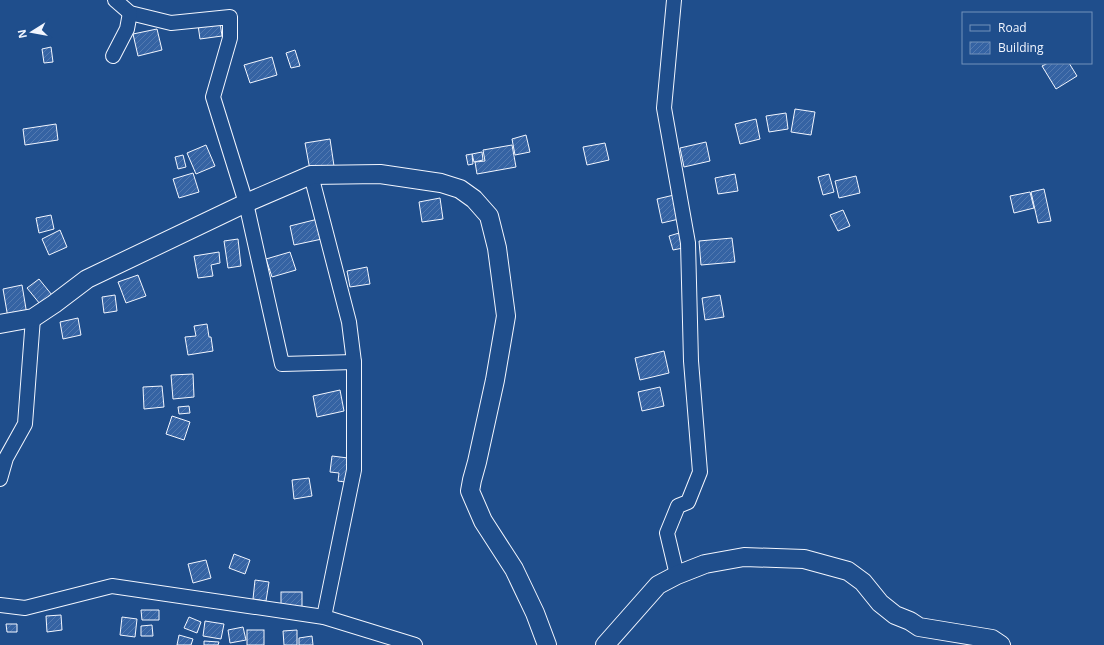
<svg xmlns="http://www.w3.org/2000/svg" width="1104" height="645" viewBox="0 0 1104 645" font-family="'Open Sans',sans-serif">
	<defs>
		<pattern id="building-hatch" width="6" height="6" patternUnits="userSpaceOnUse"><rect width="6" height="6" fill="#3563a3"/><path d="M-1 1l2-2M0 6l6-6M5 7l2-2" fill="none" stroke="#537ab1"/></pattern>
	</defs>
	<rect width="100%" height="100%" fill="#1f4e8c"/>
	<!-- building -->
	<g fill="url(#building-hatch)" stroke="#f2f6ff">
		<path d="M 220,22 L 222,36 L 200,39 L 198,25 Z"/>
		<path d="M 157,29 L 162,50 L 138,56 L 133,34 Z"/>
		<path d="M 51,47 L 53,62 L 44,63 L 42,49 Z"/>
		<path d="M 295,50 L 300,66 L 291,68 L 286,53 Z"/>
		<path d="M 272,57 L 277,75 L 250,83 L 244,65 Z"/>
		<path d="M 1048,63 L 1069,63 L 1077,76 L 1056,89 L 1042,66 Z"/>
		<path d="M 795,109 L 815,112 L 811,135 L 791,132 Z"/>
		<path d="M 786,113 L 788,129 L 769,132 L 766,116 Z"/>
		<path d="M 756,119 L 760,139 L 740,144 L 735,124 Z"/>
		<path d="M 56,124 L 58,140 L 25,145 L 23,129 Z"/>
		<path d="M 526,135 L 530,152 L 515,155 L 512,139 Z"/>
		<path d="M 330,139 L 334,166 L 310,170 L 305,143 Z"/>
		<path d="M 706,142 L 710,161 L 684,167 L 680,148 Z"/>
		<path d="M 605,143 L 609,160 L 587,165 L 583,147 Z"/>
		<path d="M 206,145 L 215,166 L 196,174 L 187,153 Z"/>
		<path d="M 512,145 L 516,167 L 477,174 L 475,162 L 485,161 L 483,150 Z"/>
		<path d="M 482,152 L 483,160 L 474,162 L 472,154 Z"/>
		<path d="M 472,154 L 473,164 L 468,165 L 466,155 Z"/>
		<path d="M 183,155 L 186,167 L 178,169 L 175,157 Z"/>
		<path d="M 193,173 L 199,192 L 179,198 L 173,179 Z"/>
		<path d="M 735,174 L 738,191 L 718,194 L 715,178 Z"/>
		<path d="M 829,174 L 834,192 L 823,195 L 818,177 Z"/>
		<path d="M 856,176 L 860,193 L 839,198 L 835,181 Z"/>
		<path d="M 1044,189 L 1051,221 L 1038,223 L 1031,192 Z"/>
		<path d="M 1030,192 L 1034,208 L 1014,213 L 1010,196 Z"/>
		<path d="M 674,195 L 679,219 L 662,223 L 657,199 Z"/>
		<path d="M 440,198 L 443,219 L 422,222 L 419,202 Z"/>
		<path d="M 843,210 L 850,226 L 838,231 L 830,215 Z"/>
		<path d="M 51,215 L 54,229 L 39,233 L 36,218 Z"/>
		<path d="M 318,219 L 322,239 L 294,245 L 290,226 Z"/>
		<path d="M 60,230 L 67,247 L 49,255 L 42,239 Z"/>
		<path d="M 679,233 L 683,248 L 673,250 L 669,236 Z"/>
		<path d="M 732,238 L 735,262 L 701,265 L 699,241 Z"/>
		<path d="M 238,239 L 241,266 L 228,268 L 224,241 Z"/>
		<path d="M 219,252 L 220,263 L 211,265 L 213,276 L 198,278 L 194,256 Z"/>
		<path d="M 290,252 L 296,270 L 272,277 L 266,259 Z"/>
		<path d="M 367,267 L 370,284 L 350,287 L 347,271 Z"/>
		<path d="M 138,275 L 146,296 L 126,303 L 118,282 Z"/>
		<path d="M 39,279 L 52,295 L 40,304 L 27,288 Z"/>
		<path d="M 22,285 L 27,315 L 8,318 L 3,289 Z"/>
		<path d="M 115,295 L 117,311 L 104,313 L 102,297 Z"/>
		<path d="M 720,295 L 724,317 L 705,320 L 702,298 Z"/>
		<path d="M 78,318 L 81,335 L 63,339 L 60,322 Z"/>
		<path d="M 207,324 L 209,337 L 211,337 L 213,351 L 188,355 L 185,337 L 196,336 L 194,326 Z"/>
		<path d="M 664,351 L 669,373 L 640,380 L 635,358 Z"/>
		<path d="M 193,374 L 194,397 L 173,399 L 171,375 Z"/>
		<path d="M 162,386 L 164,407 L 144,409 L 143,387 Z"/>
		<path d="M 660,387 L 664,406 L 642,411 L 638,392 Z"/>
		<path d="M 340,390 L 344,411 L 317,417 L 313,396 Z"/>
		<path d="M 189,406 L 190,413 L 179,414 L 178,407 Z"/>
		<path d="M 172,416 L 190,422 L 184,440 L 166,434 Z"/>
		<path d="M 332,456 L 356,459 L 352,483 L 338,481 L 339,473 L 330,472 Z"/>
		<path d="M 309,478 L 312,496 L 294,499 L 292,480 Z"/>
		<path d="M 234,554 L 250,560 L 245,574 L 229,568 Z"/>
		<path d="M 206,560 L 211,578 L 193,583 L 188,564 Z"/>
		<path d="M 255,580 L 269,582 L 266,601 L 253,599 Z"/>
		<rect x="281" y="592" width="21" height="15"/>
		<path d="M 141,610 L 159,610 L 159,620 L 142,620 Z"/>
		<path d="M 61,615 L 62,630 L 47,632 L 46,616 Z"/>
		<path d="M 122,617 L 137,619 L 135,637 L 120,635 Z"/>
		<path d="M 189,617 L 201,622 L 197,633 L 184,628 Z"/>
		<path d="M 205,621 L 224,624 L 221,639 L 203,636 Z"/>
		<path d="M 6,624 L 17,624 L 17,632 L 7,632 Z"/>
		<path d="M 152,625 L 153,636 L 141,636 L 141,626 Z"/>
		<path d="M 243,627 L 246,640 L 230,643 L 228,630 Z"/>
		<rect x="247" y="630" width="17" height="15"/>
		<path d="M 297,630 L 297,645 L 284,645 L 283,631 Z"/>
		<path d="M 179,635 L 193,639 L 191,645 L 177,645 Z"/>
		<path d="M 312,636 L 313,645 L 299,645 L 299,638 Z"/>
		<path d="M 204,641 L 219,642 L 218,645 L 204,645 Z"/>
	</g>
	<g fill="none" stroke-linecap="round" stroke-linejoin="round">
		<!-- minor casing -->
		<g stroke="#f2f6ff" stroke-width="16">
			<g id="minor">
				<path d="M 115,0 L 130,13 L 171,23 L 230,17 L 230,38 L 213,97 L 246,203 L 282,364 L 354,362"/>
				<path d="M 674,0 L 664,108 L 688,243 L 691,361 L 700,472 L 688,502 L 678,506 L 667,533 L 677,575"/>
				<path d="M 113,56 L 127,29 L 130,13"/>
				<path d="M 311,175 L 349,322 L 354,362 L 354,470 L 324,617"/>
				<path d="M 0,479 L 6,458 L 25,424 L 33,318"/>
				<path d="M 0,605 L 25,608 L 112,586 L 324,617 L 415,645"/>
			</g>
		</g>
		<!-- major casing -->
		<g stroke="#f2f6ff" stroke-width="20">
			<g id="major">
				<path d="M 0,324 L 33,318 L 54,304 L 87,279 L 246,203 L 311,175 L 380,174 L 441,183 L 460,189 L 474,199 L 489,216 L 497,248 L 506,316 L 495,380 L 477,462 L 472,480 L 470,491 L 483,521 L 514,569 L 535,613 L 547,645"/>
				<path d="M 605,645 L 658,585 L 677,575 L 705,564 L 744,557 L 804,559 L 848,571 L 863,582 L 880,603 L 895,615 L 910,621 L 919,627 L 992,639 L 1001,645"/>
			</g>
		</g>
		<!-- minor -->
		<use href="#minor" stroke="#1f4e8c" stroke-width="14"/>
		<!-- major -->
		<use href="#major" stroke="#1f4e8c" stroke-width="18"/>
	</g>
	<!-- legend -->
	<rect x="962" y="12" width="130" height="52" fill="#1f4e8c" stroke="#7391ba"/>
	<rect x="970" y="25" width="20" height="6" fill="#1f4e8c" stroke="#7391ba"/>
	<text x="998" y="32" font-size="12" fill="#f2f6ff">Road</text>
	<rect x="970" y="42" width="20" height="12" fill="url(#building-hatch)" stroke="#7391ba"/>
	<text x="998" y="52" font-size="12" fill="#f2f6ff">Building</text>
	<!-- north arrow -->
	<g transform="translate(32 32) rotate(259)" stroke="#1f4e8c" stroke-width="3" paint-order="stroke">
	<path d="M0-3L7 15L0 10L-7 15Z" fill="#f2f6ff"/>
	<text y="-6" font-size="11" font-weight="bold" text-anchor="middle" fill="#f2f6ff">N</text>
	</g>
</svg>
